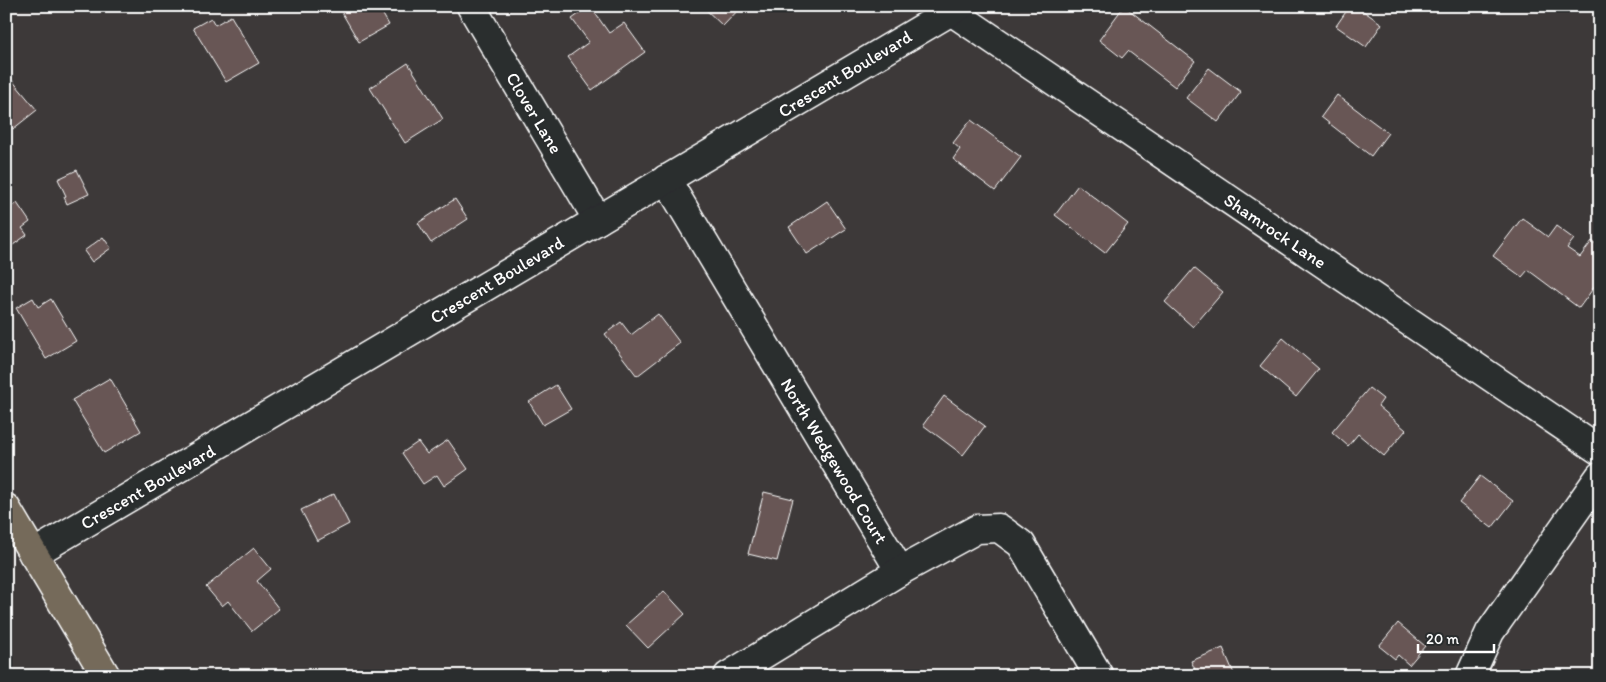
<svg xmlns="http://www.w3.org/2000/svg" width="1606" height="682" viewBox="0 0 1606 682" font-family="Itim,sans-serif">
	<rect width="100%" height="100%" fill="#3d3939"/>
	<filter id="ink" filterUnits="userSpaceOnUse"><feTurbulence type="fractalNoise" baseFrequency=".02" numOctaves="2"/><feDisplacementMap in="SourceGraphic" scale="10" xChannelSelector="R" yChannelSelector="G"/><feConvolveMatrix kernelMatrix="1 2 1 2 8 2 1 2 1" color-interpolation-filters="sRGB"/></filter>
	<g filter="url(#ink)">
		<!-- building -->
		<g fill="#685654" stroke="#fff">
			<path d="M 324,6 L 336,6 L 327,11 Z"/>
			<path d="M 338,6 L 378,6 L 389,25 L 359,42 Z"/>
			<path d="M 590,6 L 609,33 L 624,23 L 645,52 L 592,90 L 568,57 L 589,42 L 572,19 Z"/>
			<path d="M 667,6 L 679,6 L 674,12 Z"/>
			<path d="M 702,6 L 742,6 L 723,26 Z"/>
			<path d="M 1124,6 L 1195,61 L 1175,87 L 1128,51 L 1122,58 L 1099,40 Z"/>
			<path d="M 1350,6 L 1356,6 L 1382,24 L 1366,47 L 1336,26 Z"/>
			<path d="M 231,16 L 259,63 L 226,82 L 193,28 L 211,18 L 215,25 Z"/>
			<path d="M 408,63 L 443,119 L 405,143 L 370,88 Z"/>
			<path d="M 1209,68 L 1241,92 L 1218,122 L 1186,98 Z"/>
			<path d="M 11,79 L 37,110 L 13,129 L 6,121 L 6,82 Z"/>
			<path d="M 1337,95 L 1388,133 L 1371,156 L 1321,117 Z"/>
			<path d="M 971,120 L 1021,157 L 995,191 L 953,159 L 960,149 L 953,143 Z"/>
			<path d="M 77,170 L 89,194 L 67,204 L 64,197 L 66,196 L 58,179 Z"/>
			<path d="M 1078,185 L 1128,224 L 1105,253 L 1055,215 Z"/>
			<path d="M 455,199 L 468,219 L 431,243 L 418,223 Z"/>
			<path d="M 827,201 L 846,229 L 807,254 L 789,227 Z"/>
			<path d="M 17,203 L 30,222 L 22,228 L 27,235 L 6,250 L 6,211 Z"/>
			<path d="M 1522,218 L 1548,237 L 1556,226 L 1574,239 L 1567,248 L 1580,257 L 1592,241 L 1600,247 L 1600,279 L 1579,308 L 1528,270 L 1522,277 L 1493,256 Z"/>
			<path d="M 103,237 L 111,248 L 92,262 L 84,251 Z"/>
			<path d="M 1194,268 L 1223,292 L 1193,327 L 1165,302 Z"/>
			<path d="M 33,298 L 38,307 L 51,299 L 76,341 L 46,359 L 16,308 Z"/>
			<path d="M 658,314 L 680,343 L 637,376 L 605,334 L 621,322 L 631,335 Z"/>
			<path d="M 1283,338 L 1319,369 L 1296,397 L 1260,366 Z"/>
			<path d="M 110,378 L 141,431 L 104,453 L 72,400 Z"/>
			<path d="M 556,385 L 571,409 L 543,425 L 529,402 Z"/>
			<path d="M 1369,388 L 1383,399 L 1378,406 L 1406,430 L 1384,456 L 1358,434 L 1348,446 L 1332,432 Z"/>
			<path d="M 944,396 L 985,426 L 963,455 L 923,425 Z"/>
			<path d="M 448,440 L 468,469 L 444,486 L 437,475 L 423,484 L 402,453 L 418,442 L 427,454 Z"/>
			<path d="M 1480,476 L 1513,501 L 1492,528 L 1459,503 Z"/>
			<path d="M 764,492 L 793,499 L 777,561 L 748,554 Z"/>
			<path d="M 334,494 L 349,524 L 317,541 L 301,510 Z"/>
			<path d="M 254,548 L 271,569 L 257,581 L 279,609 L 252,631 L 228,601 L 222,606 L 206,587 Z"/>
			<path d="M 664,591 L 685,614 L 648,648 L 626,625 Z"/>
			<path d="M 1398,623 L 1425,646 L 1409,665 L 1398,655 L 1395,659 L 1379,646 Z"/>
			<path d="M 1223,648 L 1235,676 L 1198,676 L 1191,661 Z"/>
		</g>
		<g fill="none" stroke-linecap="round" stroke-linejoin="round">
			<!-- minor casing -->
			<g stroke="#fff" stroke-width="31">
				<g id="minor">
					<path d="M 471,6 L 598,220"/>
					<path d="M 951,11 L 1600,451"/>
					<path d="M 666,179 L 900,571"/>
					<path d="M 33,554 L 960,6"/>
					<path d="M 728,676 L 900,571 L 977,529 L 999,528 L 1021,544 L 1099,676"/>
					<path d="M 1470,676 L 1490,632 L 1600,476"/>
				</g>
			</g>
			<!-- primary casing -->
			<g stroke="#fff" stroke-width="31">
				<path id="primary" d="M 6,508 L 106,676"/>
			</g>
			<!-- minor -->
			<use href="#minor" stroke="#2a2d2e" stroke-width="28"/>
			<!-- primary -->
			<use href="#primary" stroke="#746a5a" stroke-width="28"/>
		</g>
	</g>
	<g text-anchor="middle" stroke-width="4" stroke-linejoin="round" paint-order="stroke">
		<!-- street labels -->
		<g font-size="18" fill="#fff" stroke="#2a2d2e">
			<text transform="translate(845 74) rotate(-31)" y="6">Crescent Boulevard</text>
			<text transform="translate(534 113) rotate(59)" y="6">Clover Lane</text>
			<text transform="translate(1275 231) rotate(34)" y="6">Shamrock Lane</text>
			<text transform="translate(497 280) rotate(-31)" y="6">Crescent Boulevard</text>
			<text transform="translate(834 461) rotate(59)" y="6">North Wedgewood Court</text>
			<text transform="translate(148 487) rotate(-30)" y="6">Crescent Boulevard</text>
		</g>
	</g>
	<!-- margin -->
	<rect width="1606" height="682" fill="none" stroke="#2a2d2e" stroke-width="25"/>
	<rect x="12" y="12" width="1581" height="657" fill="none" stroke="#fff" stroke-width="2" filter="url(#ink)"/>
	<!-- scale -->
	<path d="M1418 644v8h76v-8" fill="none" stroke="#ffffff" stroke-width="2.5"/>
	<text x="1426" y="644" font-size="15" fill="#ffffff" stroke="#2a2d2e" stroke-width="4" paint-order="stroke">20 m</text>
</svg>
